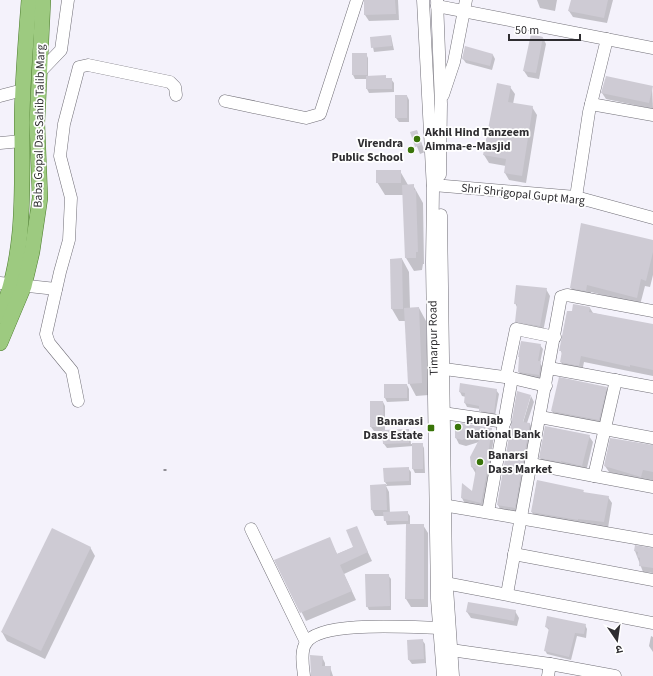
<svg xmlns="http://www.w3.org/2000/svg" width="653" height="676" viewBox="0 0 653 676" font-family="'Source Sans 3','Noto Sans Devanagari',sans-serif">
	<rect width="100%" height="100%" fill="#f4f2fb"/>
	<!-- shadow -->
	<g fill="#0003">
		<path d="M 364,0 L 398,0 L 399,20 L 369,21 L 365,15 Z"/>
		<path d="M 537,0 L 557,0 L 555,11 L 540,8 Z"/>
		<path d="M 572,0 L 613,0 L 607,23 L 573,17 L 569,11 Z"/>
		<path d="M 391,36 L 394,50 L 374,52 L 371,38 Z"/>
		<path d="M 543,38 L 546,44 L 539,79 L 528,77 L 524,71 Z"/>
		<path d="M 353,54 L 366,54 L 368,58 L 368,77 L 391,79 L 394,83 L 394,92 L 369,93 L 367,89 L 367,79 L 355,79 L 353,75 Z"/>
		<path d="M 493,55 L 495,59 L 492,70 L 466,63 L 463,59 Z"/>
		<path d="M 498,84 L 510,87 L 515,94 L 513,104 L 532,107 L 537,115 L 526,183 L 509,180 L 505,173 L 506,166 L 489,163 L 484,155 Z"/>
		<path d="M 652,86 L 653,109 L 606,99 L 602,93 Z"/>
		<path d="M 396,96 L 407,96 L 409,100 L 409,122 L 399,122 L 396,118 Z"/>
		<path d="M 417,131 L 425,152 L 420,154 L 411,132 Z"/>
		<path d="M 400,171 L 408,185 L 413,185 L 423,203 L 424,264 L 423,264 L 422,270 L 414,271 L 406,258 L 404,195 L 385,195 L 377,182 Z"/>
		<path d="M 653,241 L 653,275 L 650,287 L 645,286 L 640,305 L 591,292 L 590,298 L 575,295 L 571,288 Z"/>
		<path d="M 402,259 L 409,272 L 410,308 L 419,308 L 426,321 L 429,395 L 416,396 L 409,383 L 406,321 L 399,321 L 392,309 Z"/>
		<path d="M 546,289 L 550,296 L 543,332 L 520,328 L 516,322 L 518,309 L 515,303 Z"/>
		<path d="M 590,308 L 593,313 L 653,326 L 653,376 L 584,362 L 582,372 L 565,369 L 561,362 L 562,354 L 561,351 L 572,312 Z"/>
		<path d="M 540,345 L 543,349 L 540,363 L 542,366 L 541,379 L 521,376 L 519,372 Z"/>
		<path d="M 560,379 L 606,388 L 610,394 L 602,426 L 556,418 L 552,411 Z"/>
		<path d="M 461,384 L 496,390 L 499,394 L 495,416 L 482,414 L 480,409 L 467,407 L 465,403 L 466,397 L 462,396 L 460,392 Z"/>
		<path d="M 407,385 L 409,389 L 409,401 L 387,402 L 385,398 Z"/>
		<path d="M 531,396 L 534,402 L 527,423 L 530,424 L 533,429 L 518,513 L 501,511 L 498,505 Z"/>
		<path d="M 383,402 L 385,406 L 385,431 L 408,430 L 410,434 L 411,444 L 422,444 L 424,448 L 425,473 L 415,473 L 413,469 L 413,446 L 387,448 L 384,444 L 384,431 L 374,431 L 371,427 Z"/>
		<path d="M 491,429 L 494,435 L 491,459 L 493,463 L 484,508 L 465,504 L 462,498 L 473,492 L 476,474 L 472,467 L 479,442 L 466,446 L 459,444 L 456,438 Z"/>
		<path d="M 589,436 L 593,442 L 586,472 L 544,464 L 540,458 Z"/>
		<path d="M 653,447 L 653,484 L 609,472 L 605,466 Z"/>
		<path d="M 408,468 L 411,472 L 411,485 L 386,486 L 389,492 L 390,513 L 407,512 L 410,516 L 410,525 L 423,525 L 428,533 L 428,607 L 411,607 L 406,599 L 407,524 L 387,525 L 384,516 L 375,516 L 372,510 L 371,486 L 387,485 L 385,482 Z"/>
		<path d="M 537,481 L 583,491 L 584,493 L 608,497 L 612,503 L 608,528 L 535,519 L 532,512 Z"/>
		<path d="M 356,527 L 372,561 L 344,574 L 356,600 L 306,621 L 276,561 L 329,538 L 337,554 L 354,547 Z"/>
		<path d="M 90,547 L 95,556 L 45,659 L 7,641 L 2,632 Z"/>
		<path d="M 653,549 L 653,573 L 643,572 L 635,551 Z"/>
		<path d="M 388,575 L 391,579 L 391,610 L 369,610 L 367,606 Z"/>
		<path d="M 515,611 L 519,618 L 517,626 L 471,618 L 467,612 Z"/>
		<path d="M 585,625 L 587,629 L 586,638 L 577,636 L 571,660 L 547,654 L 545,650 L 550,631 L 546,627 Z"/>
		<path d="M 651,636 L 653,637 L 653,652 L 649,646 Z"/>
		<path d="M 422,640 L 425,644 L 426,663 L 412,664 L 409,660 Z"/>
		<path d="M 322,657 L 325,663 L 325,667 L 330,667 L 333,676 L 312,676 Z"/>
	</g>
	<!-- building -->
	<g fill="#cecbd4">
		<path d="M 364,0 L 395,0 L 396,14 L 364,15 Z"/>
		<path d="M 571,0 L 608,0 L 604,18 L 568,11 Z"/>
		<path d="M 531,34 L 543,37 L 536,73 L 523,71 Z"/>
		<path d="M 391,35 L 392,46 L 371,48 L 370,37 Z"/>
		<path d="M 465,46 L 493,54 L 490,66 L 462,59 Z"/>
		<rect x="352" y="53" width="15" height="22"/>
		<path d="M 386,75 L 386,78 L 392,78 L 392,89 L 366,89 L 366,76 Z"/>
		<path d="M 606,76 L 653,86 L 649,103 L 601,93 Z"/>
		<path d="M 497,83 L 511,86 L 508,102 L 533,106 L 522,176 L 504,173 L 506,159 L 483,155 Z"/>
		<rect x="395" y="95" width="12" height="23"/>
		<path d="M 417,130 L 422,145 L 415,147 L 410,132 Z"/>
		<rect x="376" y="170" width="25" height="13"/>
		<path d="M 414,184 L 414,190 L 416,190 L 418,252 L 416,252 L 416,258 L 405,258 L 402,185 Z"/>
		<path d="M 581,223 L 653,240 L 653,252 L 646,281 L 641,279 L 637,298 L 587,285 L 586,291 L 570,288 Z"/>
		<path d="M 402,258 L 403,309 L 391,309 L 390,259 Z"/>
		<path d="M 516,285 L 547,288 L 540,326 L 515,322 L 517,304 L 514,304 Z"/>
		<path d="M 573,304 L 590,307 L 589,312 L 653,324 L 653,370 L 630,365 L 630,367 L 581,356 L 579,366 L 560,362 L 562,351 L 559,351 L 567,311 L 572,311 Z"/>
		<path d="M 419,307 L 422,383 L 408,384 L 404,308 Z"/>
		<path d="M 521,341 L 541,344 L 538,361 L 541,361 L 539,375 L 518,372 L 519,357 L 518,357 Z"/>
		<path d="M 559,377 L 607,387 L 599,420 L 551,411 Z"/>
		<path d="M 460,383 L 497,389 L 494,413 L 479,411 L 479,406 L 464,403 L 465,393 L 459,392 Z"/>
		<rect x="384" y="384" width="23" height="14"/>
		<path d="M 517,391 L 531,395 L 523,422 L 530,423 L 515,508 L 497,505 Z"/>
		<path d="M 370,401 L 383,401 L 384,427 L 370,427 Z"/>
		<path d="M 455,422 L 492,428 L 488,455 L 490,456 L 481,503 L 461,498 L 462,483 L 472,491 L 476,469 L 471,467 L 470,457 L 482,434 L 462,440 L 455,438 Z"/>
		<path d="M 545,426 L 590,435 L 582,466 L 561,461 L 561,462 L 539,458 Z"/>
		<path d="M 409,429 L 409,443 L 383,444 L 382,430 Z"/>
		<path d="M 610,438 L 653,445 L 653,472 L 643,470 L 641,477 L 604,466 Z"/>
		<rect x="412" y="443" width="11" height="26"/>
		<path d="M 409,467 L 409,481 L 384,482 L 383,468 Z"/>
		<path d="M 537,480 L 584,490 L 583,492 L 609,496 L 604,522 L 578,519 L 578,520 L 531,512 Z"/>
		<path d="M 386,484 L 387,510 L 371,510 L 370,485 Z"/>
		<path d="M 408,511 L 408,521 L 384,521 L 383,512 Z"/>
		<path d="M 406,524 L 424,524 L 424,599 L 405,599 Z"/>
		<path d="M 357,526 L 368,552 L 340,565 L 352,591 L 300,613 L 274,560 L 330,537 L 337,554 L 353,547 L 346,530 Z"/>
		<path d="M 52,528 L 91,547 L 41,651 L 1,632 Z"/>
		<path d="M 635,545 L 653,548 L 653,568 L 639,566 L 640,558 L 637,557 L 638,552 L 634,551 Z"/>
		<path d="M 365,574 L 389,574 L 390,606 L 366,607 Z"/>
		<path d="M 468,602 L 516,610 L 514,621 L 466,612 Z"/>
		<path d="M 547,616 L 586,624 L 584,634 L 575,633 L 569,657 L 544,651 L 549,628 L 545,627 Z"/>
		<path d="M 423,639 L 424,659 L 408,660 L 407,640 Z"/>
		<path d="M 310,655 L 323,656 L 322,666 L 331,666 L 330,676 L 311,676 Z"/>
	</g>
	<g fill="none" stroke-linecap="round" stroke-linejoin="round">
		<!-- minor casing -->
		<g stroke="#716f77" stroke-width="13">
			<g id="minor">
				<path d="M 423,0 L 433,190 L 432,262 L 437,599 L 443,676"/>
				<path d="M 437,0 L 441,104 L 440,175"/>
				<path d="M 437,6 L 653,48"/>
				<path d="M 38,74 L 61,50 L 68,0"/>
				<path d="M 443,95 L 454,62 L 466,0"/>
				<path d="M 0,96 L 23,90"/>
				<path d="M 225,101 L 306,118 L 320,114 L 357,0"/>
				<path d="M 591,104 L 653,115"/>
				<path d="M 0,143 L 22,141"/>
				<path d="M 433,185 L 576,197 L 653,218"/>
				<path d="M 576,197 L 589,112 L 607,39"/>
				<path d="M 441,215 L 446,573 L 453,676"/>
				<path d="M 0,283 L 56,289"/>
				<path d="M 437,368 L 512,378 L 546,386"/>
				<path d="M 549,368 L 653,387"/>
				<path d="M 506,377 L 516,329 L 555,337"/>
				<path d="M 78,401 L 72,371 L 49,343 L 46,334 L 60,272 L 69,240 L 71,198 L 60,156 L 64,124 L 79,67 L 88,65 L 170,82 L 175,87 L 176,95"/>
				<path d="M 436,412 L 505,422"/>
				<path d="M 540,417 L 653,438"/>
				<path d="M 531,464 L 653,487"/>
				<path d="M 594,476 L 616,380"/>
				<path d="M 437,504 L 653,541"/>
				<path d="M 488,512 L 512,378"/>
				<path d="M 251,529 L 306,642"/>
				<path d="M 514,554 L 653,580"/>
				<path d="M 440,582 L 653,623"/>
				<path d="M 507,594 L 561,297 L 567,295 L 653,311"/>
				<path d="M 444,649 L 550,664 L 615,676"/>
				<path d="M 304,676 C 303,666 300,651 306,643 C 320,619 420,628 446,628"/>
				<path d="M 548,676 L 550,664"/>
			</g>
		</g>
		<!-- major casing -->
		<g stroke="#4c7c2d" stroke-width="16">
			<g id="major">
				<path d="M 0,316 C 26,255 22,189 22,124 C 22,83 26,41 29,0"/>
				<path d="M 0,343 L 24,286 L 32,252 L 40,198 L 37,123 L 43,0"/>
			</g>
		</g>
		<!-- minor -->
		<use href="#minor" stroke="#fff" stroke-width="12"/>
		<!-- major -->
		<use href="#major" stroke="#9dca80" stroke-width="15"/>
		<!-- rail -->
		<path stroke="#908f95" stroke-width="3" stroke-dasharray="2 4" stroke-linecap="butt" d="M 165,471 L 165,465"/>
	</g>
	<!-- markers -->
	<g fill="#397409" stroke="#fff" stroke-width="1.5">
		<circle cx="417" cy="139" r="4"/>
		<circle cx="411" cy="150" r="4"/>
		<circle cx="458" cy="427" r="4"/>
		<rect x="427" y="424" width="8" height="8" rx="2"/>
		<circle cx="480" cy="462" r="4"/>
	</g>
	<g text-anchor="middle" stroke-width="3.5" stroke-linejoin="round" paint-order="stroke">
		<!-- street labels -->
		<g font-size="12" fill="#2e2d30" stroke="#fff">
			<text transform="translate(39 126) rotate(-89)" y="4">Baba Gopal Das Sahib Talib Marg</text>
			<text transform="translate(523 194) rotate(6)" y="4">Shri Shrigopal Gupt Marg</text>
			<text transform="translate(433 338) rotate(-91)" y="4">Timarpur Road</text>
		</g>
		<!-- poi labels -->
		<g font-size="12" font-weight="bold" fill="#2e2d30" stroke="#fff" text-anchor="start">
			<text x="425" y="136">Akhil Hind Tanzeem<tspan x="425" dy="14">Aimma-e-Masjid</tspan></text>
			<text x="403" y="147" text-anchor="end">Virendra<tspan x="403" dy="14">Public School</tspan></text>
			<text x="466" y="424">Punjab<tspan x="466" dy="14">National Bank</tspan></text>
			<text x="423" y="425" text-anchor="end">Banarasi<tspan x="423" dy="14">Dass Estate</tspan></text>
			<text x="488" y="459">Banarsi<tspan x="488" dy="14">Dass Market</tspan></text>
		</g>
	</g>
	<!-- north arrow -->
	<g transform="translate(617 640) rotate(167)" stroke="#ffffff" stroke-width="3" paint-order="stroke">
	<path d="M0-3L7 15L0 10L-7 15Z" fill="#2e2d30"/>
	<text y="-6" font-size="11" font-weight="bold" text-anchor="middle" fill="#2e2d30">उ</text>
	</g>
	<!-- scale -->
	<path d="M509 34v6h71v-6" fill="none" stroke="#2e2d30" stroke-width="2"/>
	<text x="515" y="34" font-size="12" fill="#2e2d30" stroke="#ffffff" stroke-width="3" paint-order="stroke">50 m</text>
</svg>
